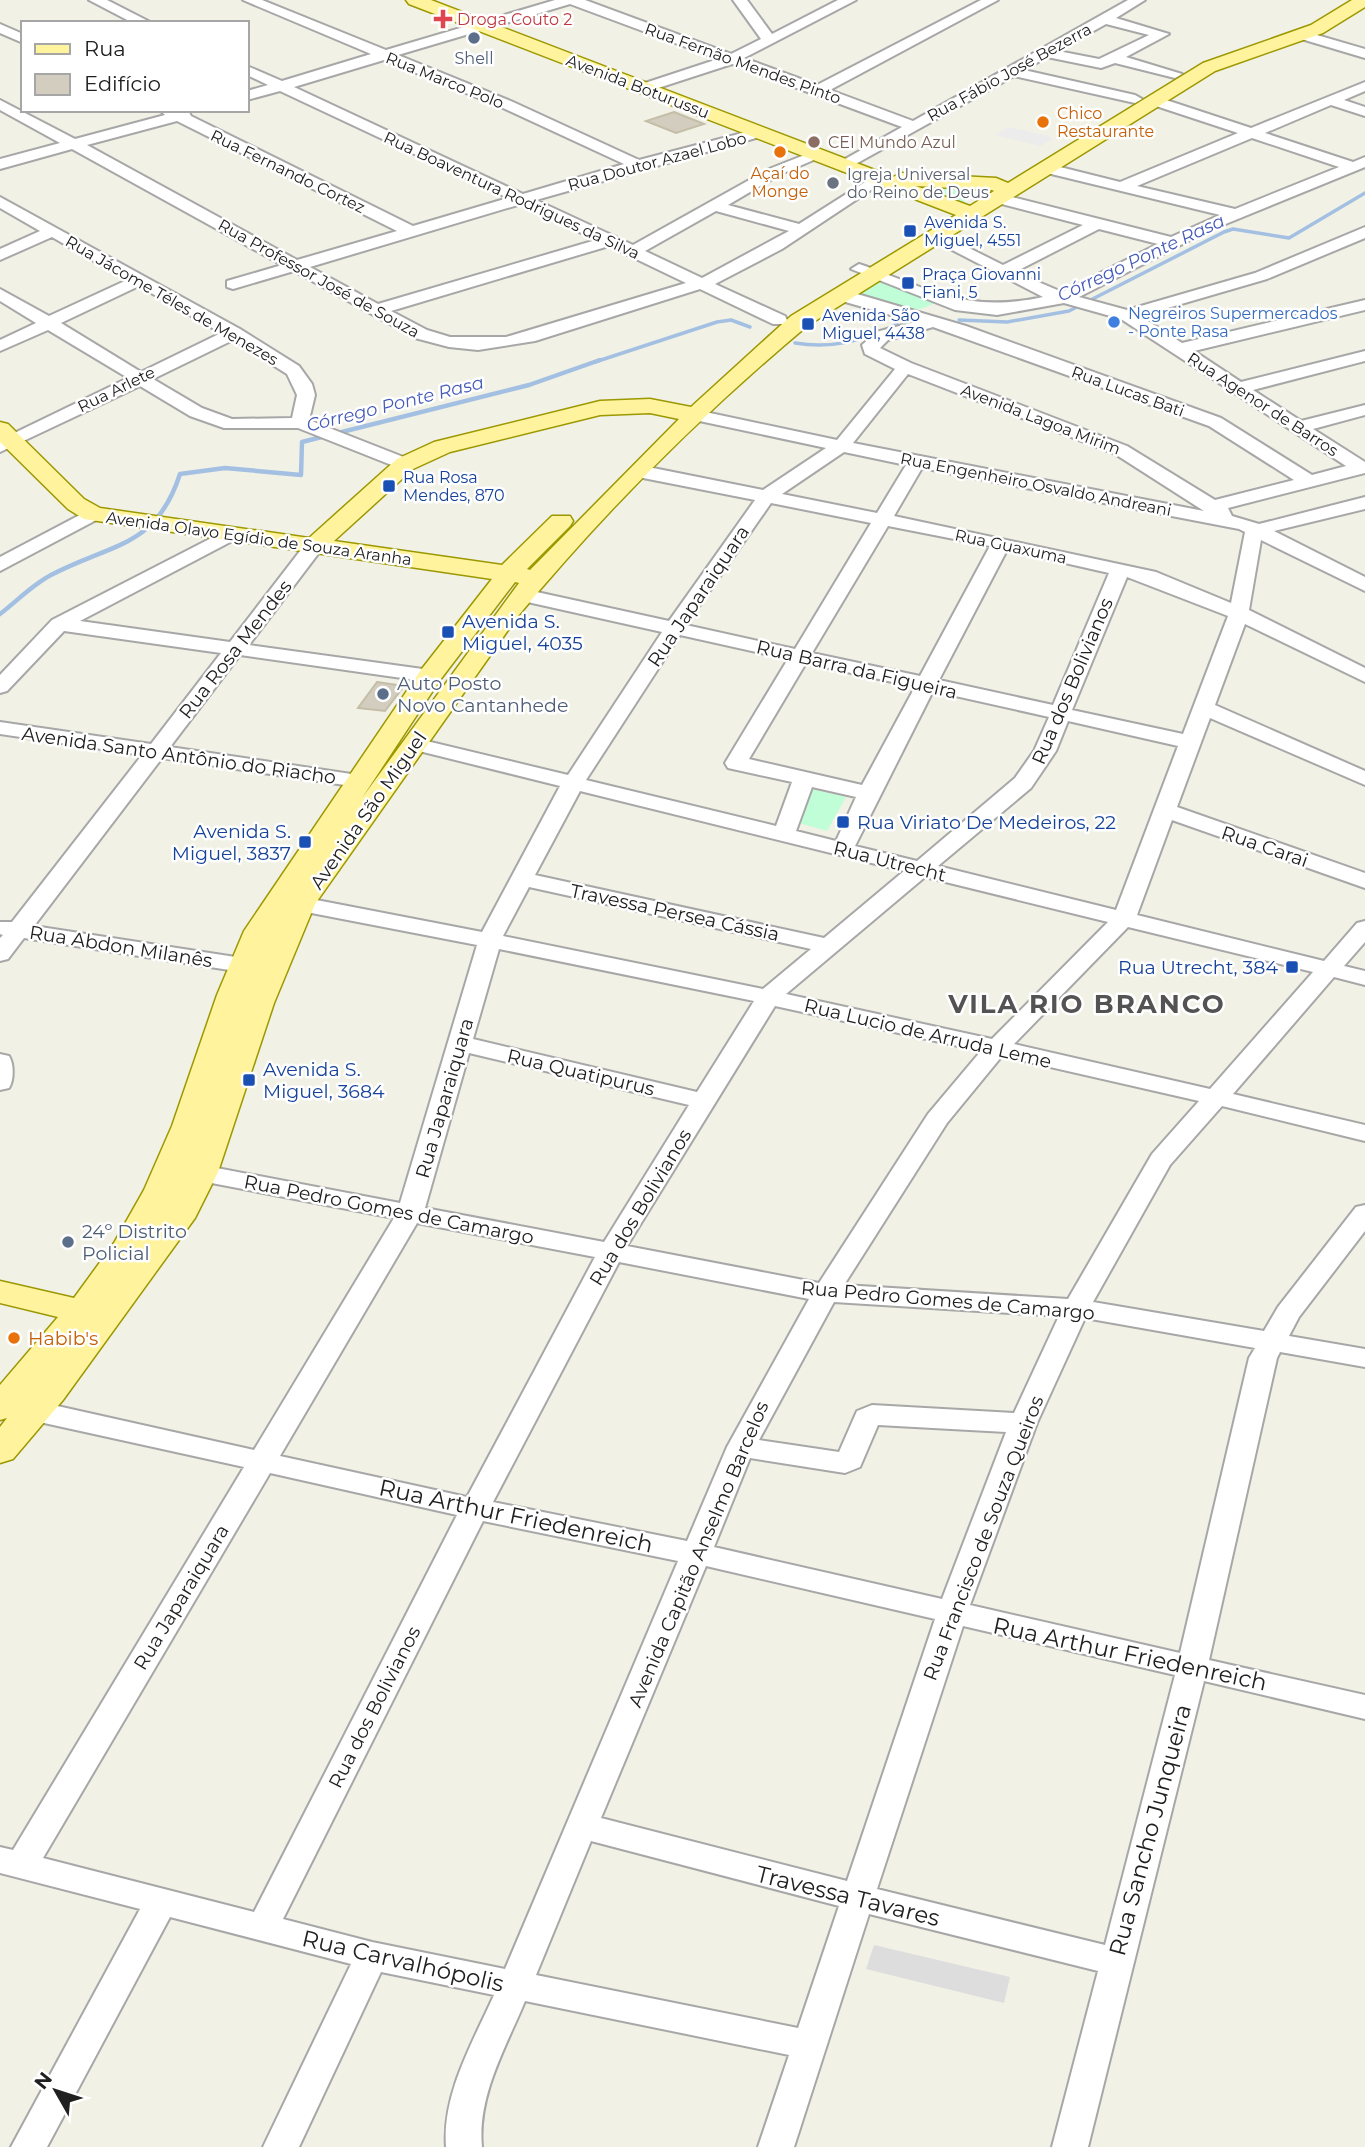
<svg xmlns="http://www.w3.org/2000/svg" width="1365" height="2147" viewBox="0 0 1365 2147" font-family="Montserrat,sans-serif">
	<rect width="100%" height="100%" fill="#f1f1e6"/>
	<!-- residential -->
	<path fill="#dedddd" d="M 874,1945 L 1010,1977 L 1004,2003 L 866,1969 Z"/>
	<!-- park -->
	<g fill="#c0fed8">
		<path d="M 923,183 L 990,185 L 955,207 L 911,186 Z"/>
		<path d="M 883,280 L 937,301 C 912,320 880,303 852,296 Z"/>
		<path d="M 803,787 L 846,797 L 827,831 L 792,821 Z"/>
	</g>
	<!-- parking -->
	<path fill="#ececec" d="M 1008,127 L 1049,136 L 1052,139 L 1040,146 L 995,135 Z"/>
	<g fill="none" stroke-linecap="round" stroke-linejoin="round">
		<!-- stream-far1 -->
		<g stroke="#a3c0e2" stroke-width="3.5">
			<path d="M 959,320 L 1007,322 L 1069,311 L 1224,232 L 1233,229 L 1289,238 L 1365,193"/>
			<path d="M 795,343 C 833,349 863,341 897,324"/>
			<path d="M 595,362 L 717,322 L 731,320 L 750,327"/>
		</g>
		<!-- stream -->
		<path stroke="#a3c0e2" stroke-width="4.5" d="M 0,614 C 17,601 32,585 51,575 C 112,543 156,548 180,474 L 225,468 L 301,475 L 302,442 L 529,385 L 600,360"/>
	</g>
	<!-- building -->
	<g fill="#d2cdbe" stroke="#c4bda7" stroke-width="2">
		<path d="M 674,112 L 704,124 L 676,133 L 646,121 Z"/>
		<path d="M 377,682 L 404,686 L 385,711 L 358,708 Z"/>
	</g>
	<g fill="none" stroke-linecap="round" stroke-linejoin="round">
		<!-- minor casing -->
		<g stroke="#a7a7a7" stroke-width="4">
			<g id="minor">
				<path d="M 89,0 L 107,0 L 152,23 L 133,23 Z"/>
				<path d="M 243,0 L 262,0 L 386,50 L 555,0 L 585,0 L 731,54 L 761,39 L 733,0 L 747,0 L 772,34 L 838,0 L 856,0 L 744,58 L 817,85 L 981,0 L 998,0 L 830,90 L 913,121 L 1128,0 L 1145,0 L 1116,18 L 1169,34 L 1126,57 L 1182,74 L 1175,78 L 1115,63 L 1101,68 L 1047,57 L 1024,70 L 1135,95 L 1142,99 L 1135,103 L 1014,76 L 843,171 L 835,166 L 838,163 L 902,127 L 732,64 L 649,91 L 639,91 L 639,85 L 718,59 L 570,4 L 398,55 L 513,102 L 639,160 L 758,129 L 763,130 L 763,136 L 536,200 L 633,245 L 769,169 L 812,152 L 817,150 L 825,155 L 779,175 L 728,205 L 799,224 L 873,177 L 883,177 L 886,180 L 782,249 L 715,284 L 785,316 L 787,320 L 785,324 L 773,324 L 700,289 L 535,341 L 478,350 L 449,347 L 415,338 L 294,271 L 233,289 L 227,287 L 227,281 L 282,265 L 72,149 L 0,169 L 0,159 L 60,143 L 0,110 L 0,100 L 75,139 L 165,115 L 160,110 L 188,110 L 191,116 L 413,226 L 508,198 L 280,91 L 247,100 L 247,91 L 268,85 L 247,75 L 247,66 L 282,81 L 371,54 ZM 1106,24 L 1149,35 L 1099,59 L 1058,51 ZM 384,60 L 503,108 L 624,164 L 523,194 L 294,87 ZM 177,121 L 397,231 L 297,260 L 87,145 ZM 521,204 L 596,240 L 378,304 L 310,267 ZM 716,211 L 789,231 L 702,278 L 645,251 ZM 609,246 L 686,283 L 506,337 L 450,337 L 427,330 L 391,311 Z"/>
				<path d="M 0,24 L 23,34 L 23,43 L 0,33 Z"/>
				<path d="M 1303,31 L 1365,49 L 1365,58 L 1298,38 L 1298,32 Z"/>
				<path d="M 1365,82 L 1365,91 L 1344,100 L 1365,107 L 1365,116 L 1331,105 L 1265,133 L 1353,162 L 1365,157 L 1365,167 L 1206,232 L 1079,297 L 1127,310 L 1255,273 L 1365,227 L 1365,238 L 1267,279 L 1140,316 L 1182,343 L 1365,300 L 1365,310 L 1194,351 L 1241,382 L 1365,351 L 1365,361 L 1253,390 L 1301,421 L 1365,405 L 1365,415 L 1313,429 L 1365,462 L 1365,473 L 1228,508 L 1232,516 L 1259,524 L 1365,497 L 1365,509 L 1274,531 L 1365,577 L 1365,591 L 1261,540 L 1249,610 L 1365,668 L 1365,682 L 1245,624 L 1215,705 L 1365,771 L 1365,785 L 1210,718 L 1177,807 L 1365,873 L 1365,888 L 1172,820 L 1137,915 L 1324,961 L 1357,923 L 1365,921 L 1365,942 L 1344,966 L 1365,971 L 1365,985 L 1334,977 L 1233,1094 L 1365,1125 L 1365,1141 L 1222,1106 L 1170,1165 L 1093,1302 L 1264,1331 L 1278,1307 L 1356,1207 L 1365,1205 L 1365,1231 L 1299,1317 L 1289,1336 L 1365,1349 L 1365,1367 L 1280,1352 L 1277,1358 L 1209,1660 L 1365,1695 L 1365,1719 L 1204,1681 L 1088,2147 L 1052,2147 L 1098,1971 L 869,1914 L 794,2147 L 758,2147 L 789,2055 L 525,2001 C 506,2047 477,2096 482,2147 L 446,2147 C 442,2094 473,2042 494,1995 L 381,1972 L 299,2147 L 263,2147 L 351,1964 L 170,1917 L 47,2147 L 11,2147 L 140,1909 L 0,1873 L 0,1847 L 13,1850 L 244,1467 L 35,1421 L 25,1418 L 21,1411 L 25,1404 L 35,1401 L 254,1450 L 394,1218 L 201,1181 L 192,1179 L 188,1173 L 192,1167 L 201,1165 L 400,1203 L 477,945 L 301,911 L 290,904 L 301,897 L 482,932 L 560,786 L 407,748 L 403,744 L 414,738 L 568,775 L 662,632 L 523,601 L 513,595 L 523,589 L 669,621 L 755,500 L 638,477 L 629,471 L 638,465 L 763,490 L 826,448 L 690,419 L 687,415 L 690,411 L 696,410 L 837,440 L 895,369 L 865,354 L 862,345 L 876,332 L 915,322 L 835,299 L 835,291 L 847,291 L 966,326 L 1221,418 L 1312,475 L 1346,466 L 1121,319 L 1064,303 L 997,315 L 955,310 L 851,269 L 859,264 L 865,266 C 933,291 969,313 1043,297 L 929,238 L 937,233 L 943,235 L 1003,265 L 1083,225 L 994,202 L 994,196 L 1000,194 L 1171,237 L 1220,215 L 1043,172 L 1040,169 L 1048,164 L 1120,182 L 1238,133 L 1150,104 L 1150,98 L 1160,98 L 1251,128 ZM 1252,138 L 1339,167 L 1235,209 L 1137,186 ZM 1099,229 L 1158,244 L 1062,292 L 1015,272 ZM 933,327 L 1209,426 L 1294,480 L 1215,500 L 1127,446 L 911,363 L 880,348 L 888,340 ZM 908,374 L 1115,454 L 1204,511 L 853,443 ZM 844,452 L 906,465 L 877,513 L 782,494 ZM 922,468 L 1239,529 L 1245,532 L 1231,603 L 1156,572 L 894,516 ZM 771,503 L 871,523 L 795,649 L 686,625 ZM 888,526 L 990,546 L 920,676 L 812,653 ZM 1007,550 L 1109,573 L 1053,705 L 939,680 ZM 1127,577 L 1228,616 L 1183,734 L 1072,710 ZM 680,635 L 788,659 L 725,763 L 728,768 L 792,782 L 776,826 L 586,780 ZM 806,663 L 915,687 L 862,785 L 749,759 ZM 933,691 L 1049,717 L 1034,751 L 1015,778 L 917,861 L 855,846 ZM 1068,721 L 1178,746 L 1116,910 L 938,866 L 1031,788 L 1056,751 ZM 812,787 L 856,797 L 836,841 L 796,831 ZM 580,791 L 904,871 L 824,938 L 535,875 ZM 925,877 L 1108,922 L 992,1039 L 786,994 ZM 529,887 L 811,949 L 763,989 L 503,936 ZM 1128,927 L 1313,972 L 1210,1089 L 1014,1044 ZM 499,949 L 754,1001 L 697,1092 L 473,1039 ZM 775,1006 L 981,1051 L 928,1114 L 819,1283 L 627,1246 ZM 469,1053 L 689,1105 L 604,1242 L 425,1208 ZM 1002,1056 L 1199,1101 L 1152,1154 L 1068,1299 L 844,1285 L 947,1123 ZM 417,1223 L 595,1257 L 467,1497 L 280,1456 ZM 619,1262 L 809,1299 L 727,1447 L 687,1541 L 493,1502 ZM 834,1302 L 1059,1316 L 1014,1413 L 872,1405 L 857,1411 L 839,1452 L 759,1440 ZM 1085,1318 L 1255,1348 L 1249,1358 L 1180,1653 L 970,1605 L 1037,1423 ZM 878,1425 L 1006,1432 L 942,1599 L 714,1547 L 750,1458 L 845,1473 L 860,1467 ZM 270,1473 L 457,1515 L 254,1912 L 43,1858 ZM 483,1521 L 678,1561 L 505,1969 L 372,1942 L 283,1919 ZM 706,1566 L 935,1619 L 847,1881 L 601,1818 ZM 963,1626 L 1175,1675 L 1105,1945 L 877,1889 ZM 591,1841 L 839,1906 L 798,2028 L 536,1975 Z"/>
				<path d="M 0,197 L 240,329 L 299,366 L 312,384 L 315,395 L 309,420 L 411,460 L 414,464 L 411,468 L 399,468 L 298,428 L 224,428 L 190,416 L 140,386 L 0,452 L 0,440 L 128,378 L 48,330 L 0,351 L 0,340 L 36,323 L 0,301 L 0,289 L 49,316 L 127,280 L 52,237 L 0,260 L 0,249 L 40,231 L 0,208 ZM 139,286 L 221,333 L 141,372 L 61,323 ZM 233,340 L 287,374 L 297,395 L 292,418 L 232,419 L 202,408 L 153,379 Z"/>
				<path d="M 93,508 L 102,514 L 100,518 L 0,571 L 0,557 Z"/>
				<path d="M 229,529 L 236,531 L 238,535 L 236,539 L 80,621 L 230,642 L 307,542 L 314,540 L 324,546 L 249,645 L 430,670 L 440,676 L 430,682 L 240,655 L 170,747 L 358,775 L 369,781 L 366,786 L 358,787 L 162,758 L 34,926 L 242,958 L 250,960 L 254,965 L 250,970 L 242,972 L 24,938 L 8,959 L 0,961 L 0,938 L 3,935 L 0,934 L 0,922 L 12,922 L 142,755 L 0,734 L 0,722 L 151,744 L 221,653 L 64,631 L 7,691 L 0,693 L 0,675 L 52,620 Z"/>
				<path d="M 0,1054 L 9,1056 C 14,1064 14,1080 9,1088 L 0,1090 Z"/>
			</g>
		</g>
		<!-- major casing -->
		<g stroke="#9c9800" stroke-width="3">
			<path id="major" d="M 406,0 L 431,0 L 893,177 L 902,173 L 996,178 L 1008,183 L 1203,63 L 1311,25 L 1352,0 L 1365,0 L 1365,7 L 1323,33 L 1215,71 L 807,326 C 703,413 604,512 518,616 L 315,904 L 274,1003 L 218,1172 L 195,1218 L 63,1400 L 13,1459 L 0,1463 L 0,1427 L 7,1418 L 0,1420 L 0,1385 L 58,1317 L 0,1303 L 0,1281 L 74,1298 L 114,1243 L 144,1190 L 172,1126 L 217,995 L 244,931 L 421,670 L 492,579 L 84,519 L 68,509 L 0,442 L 0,422 L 8,424 L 84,499 L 100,508 L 309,538 L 397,459 L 434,442 L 600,401 L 650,399 L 691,407 L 791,316 L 956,215 L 409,4 ZM 916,186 L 992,190 L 994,191 L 970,206 ZM 650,413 L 679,419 L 530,570 L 527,569 L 570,526 L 573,521 L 570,516 L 552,516 L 502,565 L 334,541 L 413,469 L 450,452 L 600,415 ZM 515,582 L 519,583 L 362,798 L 440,680 Z"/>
		</g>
		<!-- minor -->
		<use href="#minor" fill="#fff" fill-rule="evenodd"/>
		<!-- major -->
		<use href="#major" fill="#fff39d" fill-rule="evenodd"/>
	</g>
	<!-- markers -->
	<path fill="#e0444e" stroke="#fff" stroke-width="2.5" d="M439.5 8.5h7v7h7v7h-7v7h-7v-7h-7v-7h7z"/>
	<g fill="#5c6f8a" stroke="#fff" stroke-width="2.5">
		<circle cx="474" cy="38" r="7"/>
		<circle cx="383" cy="694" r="7"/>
		<circle cx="68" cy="1242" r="7"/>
	</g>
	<g fill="#e8710a" stroke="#fff" stroke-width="2.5">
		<circle cx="1043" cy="122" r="7"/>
		<circle cx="780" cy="152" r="7"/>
		<circle cx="14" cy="1338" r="7"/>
	</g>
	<circle fill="#8d6e63" stroke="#fff" stroke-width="2.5" cx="814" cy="142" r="7"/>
	<circle fill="#6b7280" stroke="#fff" stroke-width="2.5" cx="833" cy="183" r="7"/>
	<g fill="#1a4fb4" stroke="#fff" stroke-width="2.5">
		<rect x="903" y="224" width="14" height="14" rx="3.5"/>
		<rect x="901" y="276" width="14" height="14" rx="3.5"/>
		<rect x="801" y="317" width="14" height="14" rx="3.5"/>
		<rect x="382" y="479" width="14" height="14" rx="3.5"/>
		<rect x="441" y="625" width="14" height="14" rx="3.5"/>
		<rect x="836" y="815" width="14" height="14" rx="3.5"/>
		<rect x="298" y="835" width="14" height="14" rx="3.5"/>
		<rect x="1285" y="960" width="14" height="14" rx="3.5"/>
		<rect x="242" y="1073" width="14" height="14" rx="3.5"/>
	</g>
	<circle fill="#3f7fe0" stroke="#fff" stroke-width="2.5" cx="1114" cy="322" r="7"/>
	<g text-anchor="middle" stroke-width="5" stroke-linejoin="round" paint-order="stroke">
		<!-- far-health labels -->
		<g font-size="16" fill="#be3a42" stroke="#fff" text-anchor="start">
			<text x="457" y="25">Droga Couto 2</text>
		</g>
		<!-- far-service labels -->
		<g font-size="16" fill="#4e5e75" stroke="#fff">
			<text x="474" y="64">Shell</text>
		</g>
		<!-- far-street labels -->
		<g font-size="16" fill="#202020" stroke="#fff">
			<text transform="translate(743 63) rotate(20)" y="6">Rua Fernão Mendes Pinto</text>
			<text transform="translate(1009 72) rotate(-29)" y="6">Rua Fábio José Bezerra</text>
			<text transform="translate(445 80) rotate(22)" y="6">Rua Marco Polo</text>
			<text transform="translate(638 86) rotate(21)" y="6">Avenida Boturussu</text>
			<text transform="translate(657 161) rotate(-15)" y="6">Rua Doutor Azael Lobo</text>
			<text transform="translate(288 171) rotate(26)" y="6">Rua Fernando Cortez</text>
			<text transform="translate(512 195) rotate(25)" y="6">Rua Boaventura Rodrigues da Silva</text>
			<text transform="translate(319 278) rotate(29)" y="6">Rua Professor José de Souza</text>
			<text transform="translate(172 300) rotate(30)" y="6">Rua Jácome Téles de Menezes</text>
			<text transform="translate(116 389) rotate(-26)" y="6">Rua Arlete</text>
			<text transform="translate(1128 391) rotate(20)" y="6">Rua Lucas Bati</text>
			<text transform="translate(1263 404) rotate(33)" y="6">Rua Agenor de Barros</text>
			<text transform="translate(1041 419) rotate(21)" y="6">Avenida Lagoa Mirim</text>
			<text transform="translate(1036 484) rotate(11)" y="6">Rua Engenheiro Osvaldo Andreani</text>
			<text transform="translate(259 538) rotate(8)" y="6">Avenida Olavo Egídio de Souza Aranha</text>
			<text transform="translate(1011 546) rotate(12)" y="6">Rua Guaxuma</text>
		</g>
		<!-- far-food labels -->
		<g font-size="16" fill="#c56008" stroke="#fff" text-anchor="start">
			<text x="1057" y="119">Chico<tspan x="1057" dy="18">Restaurante</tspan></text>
			<text x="780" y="179" text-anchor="middle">Açaí do<tspan x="780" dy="18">Monge</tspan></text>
		</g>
		<!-- far-education labels -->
		<g font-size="16" fill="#785e54" stroke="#fff" text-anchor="start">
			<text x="828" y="148">CEI Mundo Azul</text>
		</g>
		<!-- far-worship labels -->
		<g font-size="16" fill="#5b616d" stroke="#fff" text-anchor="start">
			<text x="847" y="180">Igreja Universal<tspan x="847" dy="18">do Reino de Deus</tspan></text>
		</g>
		<!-- far-transit labels -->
		<g font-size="16" fill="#164399" stroke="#fff" text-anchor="start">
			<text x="924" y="228">Avenida S.<tspan x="924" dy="18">Miguel, 4551</tspan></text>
			<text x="922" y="280">Praça Giovanni<tspan x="922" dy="18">Fiani, 5</tspan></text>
			<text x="822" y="321">Avenida São<tspan x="822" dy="18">Miguel, 4438</tspan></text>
			<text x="403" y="483">Rua Rosa<tspan x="403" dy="18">Mendes, 870</tspan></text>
		</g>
		<!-- far-shop labels -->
		<g font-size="16" fill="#366cbe" stroke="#fff" text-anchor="start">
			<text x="1128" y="319">Negreiros Supermercados<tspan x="1128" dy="18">- Ponte Rasa</tspan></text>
		</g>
		<!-- far-water labels -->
		<g font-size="18" font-style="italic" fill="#445ab8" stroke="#fff">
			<text transform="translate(1141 258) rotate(-25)" y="6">Córrego Ponte Rasa</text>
			<text transform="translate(395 404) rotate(-14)" y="6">Córrego Ponte Rasa</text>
		</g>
		<!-- street labels -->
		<g font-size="19" fill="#202020" stroke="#fff">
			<text transform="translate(698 596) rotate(-56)" y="7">Rua Japaraiquara</text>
			<text transform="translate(235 649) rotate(-52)" y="7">Rua Rosa Mendes</text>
			<text transform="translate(857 669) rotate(13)" y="7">Rua Barra da Figueira</text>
			<text transform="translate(1072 681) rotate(-67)" y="7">Rua dos Bolivianos</text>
			<text transform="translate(179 755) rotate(8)" y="7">Avenida Santo Antônio do Riacho</text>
			<text transform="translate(368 810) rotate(-55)" y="7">Avenida São Miguel</text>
			<text transform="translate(1265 846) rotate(19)" y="7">Rua Carai</text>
			<text transform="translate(890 861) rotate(14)" y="7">Rua Utrecht</text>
			<text transform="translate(675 912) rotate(12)" y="7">Travessa Persea Cássia</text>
			<text transform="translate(121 946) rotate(9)" y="7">Rua Abdon Milanês</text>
			<text transform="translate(928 1033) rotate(13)" y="7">Rua Lucio de Arruda Leme</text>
			<text transform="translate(581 1072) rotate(13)" y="7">Rua Quatipurus</text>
			<text transform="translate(444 1098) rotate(-74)" y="7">Rua Japaraiquara</text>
			<text transform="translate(640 1207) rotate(-59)" y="7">Rua dos Bolivianos</text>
			<text transform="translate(389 1209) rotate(11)" y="7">Rua Pedro Gomes de Camargo</text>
			<text transform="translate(948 1300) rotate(5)" y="7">Rua Pedro Gomes de Camargo</text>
			<text transform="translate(983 1538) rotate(-69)" y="7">Rua Francisco de Souza Queiros</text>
			<text transform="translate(698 1554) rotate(-67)" y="7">Avenida Capitão Anselmo Barcelos</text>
			<text transform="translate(181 1597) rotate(-59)" y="7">Rua Japaraiquara</text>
			<text transform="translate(374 1707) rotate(-63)" y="7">Rua dos Bolivianos</text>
		</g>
		<!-- transit labels -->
		<g font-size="19" fill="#164399" stroke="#fff" text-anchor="start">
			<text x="462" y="628">Avenida S.<tspan x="462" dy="22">Miguel, 4035</tspan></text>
			<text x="857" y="829">Rua Viriato De Medeiros, 22</text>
			<text x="291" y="838" text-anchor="end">Avenida S.<tspan x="291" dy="22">Miguel, 3837</tspan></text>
			<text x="1278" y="974" text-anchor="end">Rua Utrecht, 384</text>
			<text x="263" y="1076">Avenida S.<tspan x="263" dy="22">Miguel, 3684</tspan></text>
		</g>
		<!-- service labels -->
		<g font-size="19" fill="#4e5e75" stroke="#fff" text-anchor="start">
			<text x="397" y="690">Auto Posto<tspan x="397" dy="22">Novo Cantanhede</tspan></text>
			<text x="82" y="1238">24º Distrito<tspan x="82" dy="22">Policial</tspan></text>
		</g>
		<!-- food labels -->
		<g font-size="19" fill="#c56008" stroke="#fff" text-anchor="start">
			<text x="28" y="1345">Habib's</text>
		</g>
		<!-- near-street labels -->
		<g font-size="23" fill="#202020" stroke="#fff">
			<text transform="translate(516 1516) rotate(12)" y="8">Rua Arthur Friedenreich</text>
			<text transform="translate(1130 1654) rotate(12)" y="8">Rua Arthur Friedenreich</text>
			<text transform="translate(1150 1830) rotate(-75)" y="8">Rua Sancho Junqueira</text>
			<text transform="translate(848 1896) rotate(14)" y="8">Travessa Tavares</text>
			<text transform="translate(403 1961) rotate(13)" y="8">Rua Carvalhópolis</text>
		</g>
		<!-- district labels -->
		<g font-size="26" font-weight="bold" letter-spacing="2" fill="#535353" stroke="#fff">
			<text x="1087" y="1013">VILA RIO BRANCO</text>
		</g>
	</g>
	<!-- legend -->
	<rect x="21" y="21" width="228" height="91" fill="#ffffff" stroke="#a6a6a6" stroke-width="2"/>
	<rect x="35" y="44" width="35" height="10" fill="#fff39d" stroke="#a6a6a6" stroke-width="2"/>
	<text x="84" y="56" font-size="21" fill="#202020">Rua</text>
	<rect x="35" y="74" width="35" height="21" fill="#d2cdbe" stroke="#a6a6a6" stroke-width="2"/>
	<text x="84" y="91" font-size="21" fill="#202020">Edifício</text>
	<!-- north arrow -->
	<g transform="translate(56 2091) rotate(309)" stroke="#ffffff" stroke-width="5" paint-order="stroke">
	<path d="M0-5L12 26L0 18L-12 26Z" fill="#202020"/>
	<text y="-10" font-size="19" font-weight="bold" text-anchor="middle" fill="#202020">N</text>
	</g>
</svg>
